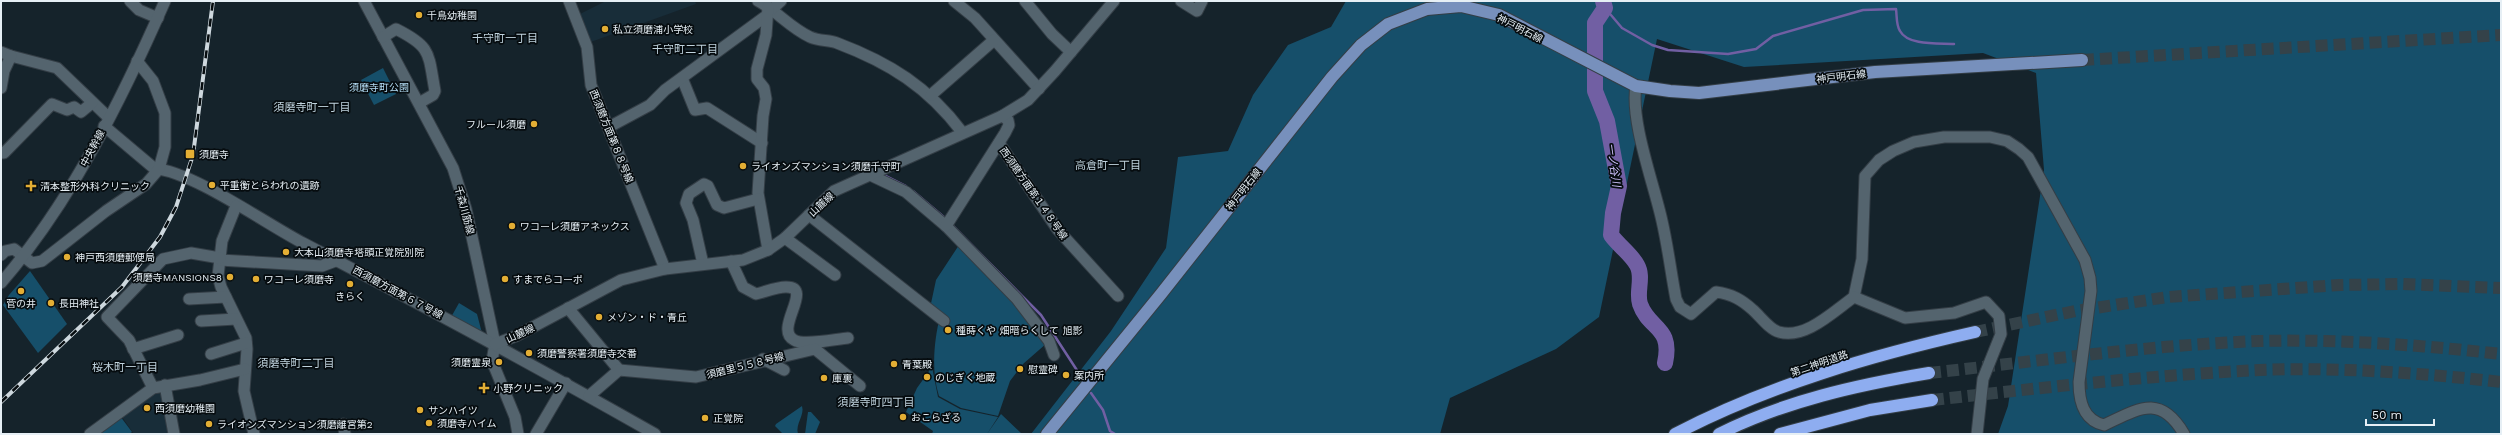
<svg xmlns="http://www.w3.org/2000/svg" width="2502" height="435" viewBox="0 0 2502 435" font-family="'Work Sans','Noto Sans JP',sans-serif">
	<rect width="100%" height="100%" fill="#15232b"/>
	<!-- built -->
	<g fill="#182d39">
		<path d="M 606,1 L 695,1 L 696,4 L 588,43 L 578,15 Z"/>
		<path d="M 163,389 L 170,434 L 134,434 L 120,414 L 136,402 Z"/>
	</g>
	<!-- green -->
	<g fill="#164f6a">
		<path d="M 1346,1 L 2501,1 L 2501,434 L 1998,434 L 2008,406 L 2044,170 L 2036,73 L 1983,53 L 1744,67 L 1657,39 L 1599,317 L 1556,349 L 1450,398 L 1440,434 L 1031,434 L 1111,331 L 1166,248 L 1178,157 L 1228,151 L 1253,95 L 1288,45 L 1331,27 Z"/>
		<path d="M 383,68 L 396,94 L 374,105 L 361,80 Z"/>
		<path d="M 959,245 L 1021,310 L 1047,343 L 1023,364 L 1010,381 L 998,416 L 961,408 L 939,396 C 931,371 934,341 940,316 L 930,308 L 936,280 Z"/>
		<path d="M 30,271 L 67,324 L 38,353 L 3,305 L 9,295 Z"/>
		<path d="M 459,303 L 477,314 L 483,337 L 450,319 Z"/>
		<path d="M 932,367 L 938,397 L 960,409 L 998,417 L 987,434 L 1001,414 L 1022,434 L 932,434 L 933,431 L 906,412 L 917,388 Z"/>
		<path d="M 802,406 C 805,415 795,424 798,434 L 783,434 L 775,426 L 776,424 Z"/>
		<path d="M 808,412 L 811,412 L 820,422 L 815,434 L 805,434 Z"/>
		<path d="M 120,416 L 132,432 L 129,434 L 101,434 L 100,432 Z"/>
	</g>
	<g fill="none" stroke-linecap="round" stroke-linejoin="round">
		<!-- stream -->
		<g stroke="#715fa3" stroke-width="2.5">
			<path d="M 1605,8 L 1622,28 L 1652,45 L 1668,50 L 1728,54 L 1756,49 L 1773,36 L 1863,10 L 1896,9 C 1897,16 1896,25 1900,31 C 1908,46 1939,43 1954,44"/>
			<path d="M 884,175 L 906,186"/>
			<path d="M 913,191 L 945,218"/>
			<path d="M 951,224 L 1041,315 L 1082,378"/>
			<path d="M 1091,393 L 1103,410 L 1110,431 L 1115,434"/>
		</g>
		<!-- river -->
		<path stroke="#715fa3" stroke-width="16" d="M 1603,1 L 1605,8 L 1595,23 L 1595,91 L 1607,121 L 1619,186 L 1613,213 L 1611,235 C 1619,246 1631,254 1637,265 C 1644,277 1636,292 1640,304 C 1649,330 1673,326 1665,363"/>
		<!-- major-tunnel -->
		<path stroke="#344249" stroke-width="12" stroke-dasharray="12 6" stroke-linecap="butt" d="M 2082,60 L 2501,35"/>
		<!-- highway-tunnel -->
		<g stroke="#344249" stroke-width="12" stroke-dasharray="12 6" stroke-linecap="butt">
			<path d="M 1975,332 L 2075,311 L 2168,297 L 2340,285 L 2403,284 L 2501,288"/>
			<path d="M 1929,373 C 2039,361 2149,345 2260,341 C 2340,339 2421,345 2501,354"/>
			<path d="M 1932,400 C 2040,388 2152,375 2260,370 C 2340,367 2422,373 2501,382"/>
		</g>
		<!-- minor casing -->
		<g stroke="#343e46" stroke-width="13">
			<g id="minor">
				<path d="M 130,1 L 139,10 L 158,18"/>
				<path d="M 364,1 L 453,168 L 466,209 L 495,344 L 492,361 L 515,417 L 518,434"/>
				<path d="M 569,1 L 587,47 L 591,85 L 665,269"/>
				<path d="M 758,1 C 777,11 789,27 810,37 C 819,41 829,40 837,43 C 890,63 928,87 962,132"/>
				<path d="M 954,1 L 975,18 L 1039,89"/>
				<path d="M 1025,1 L 1052,34 L 1071,52"/>
				<path d="M 1181,1 L 1197,11 L 1202,1"/>
				<path d="M 771,10 L 781,1"/>
				<path d="M 383,37 L 396,29 C 432,47 428,53 435,91 L 433,95 L 419,103"/>
				<path d="M 1,52 L 11,56 L 57,68 L 108,117"/>
				<path d="M 682,78 L 695,110 L 707,108 L 762,143"/>
				<path d="M 1636,86 C 1630,121 1654,184 1662,221 C 1668,247 1671,273 1676,299 L 1680,307 L 1691,314 L 1716,292 C 1732,294 1742,300 1753,310 C 1760,316 1770,330 1779,332 C 1805,340 1834,311 1854,297 L 1862,259 L 1865,176 L 1879,160 L 1893,151 L 1914,142 L 1944,137 L 1990,137 L 2007,141 L 2019,149 L 2028,157 L 2085,260 L 2090,278 L 2091,291 L 2079,382 C 2079,401 2083,420 2104,425 C 2138,409 2160,393 2184,434"/>
				<path d="M 1,88 L 4,71 L 11,56"/>
				<path d="M 931,95 L 994,40"/>
				<path d="M 104,126 L 155,169 C 190,170 268,225 303,243 C 422,305 539,368 655,434"/>
				<path d="M 609,127 L 650,105 L 665,90 L 766,16"/>
				<path d="M 999,143 L 1058,230 L 1118,296"/>
				<path d="M 1,153 L 4,153 L 52,104 L 67,110 L 74,107 L 81,112 L 92,103"/>
				<path d="M 868,174 L 906,192 L 946,226 L 1017,299 L 1049,341 L 1054,355"/>
				<path d="M 236,206 L 222,241 L 218,276 L 221,287 L 246,338 L 247,349 L 244,391 L 254,434"/>
				<path d="M 809,215 L 944,321"/>
				<path d="M 946,226 L 1005,133 L 1009,125 L 1008,120 L 1002,116"/>
				<path d="M 785,238 L 835,275"/>
				<path d="M 768,250 L 758,193 L 763,116 L 766,99 L 764,88 L 757,79 L 757,69 L 766,35 L 768,7"/>
				<path d="M 1,255 L 5,251 L 14,249 L 32,263 L 42,261 L 106,211 L 146,184 L 159,169 L 165,147 L 165,113 L 153,81 L 137,61"/>
				<path d="M 220,260 L 322,266 L 338,260"/>
				<path d="M 731,261 L 743,287 L 756,294 C 765,292 776,287 786,287 C 815,287 773,329 794,340 C 804,346 836,339 848,338"/>
				<path d="M 703,264 L 693,220 L 686,203 L 689,194 L 704,184 L 708,186 L 717,205 L 724,208 L 758,199"/>
				<path d="M 1,283 C 71,202 122,99 165,1"/>
				<path d="M 1854,297 L 1905,318 L 1954,313 L 1986,302 L 1999,316 L 2001,334 L 1983,379 L 1977,434"/>
				<path d="M 189,299 L 226,297"/>
				<path d="M 568,308 L 619,370"/>
				<path d="M 201,321 L 236,319"/>
				<path d="M 495,344 L 516,336 L 621,280 L 665,269 L 743,260 L 768,250 L 785,238 L 834,191 L 1002,116 L 1028,100 L 1055,71 L 1114,1"/>
				<path d="M 133,349 L 178,335"/>
				<path d="M 211,354 L 246,343"/>
				<path d="M 763,359 L 784,370"/>
				<path d="M 165,385 L 174,434"/>
				<path d="M 153,388 L 129,340 L 107,317 L 163,259 L 191,253 L 220,258"/>
				<path d="M 589,396 L 619,370 L 696,377 L 815,349 L 860,386"/>
				<path d="M 343,424 L 345,434"/>
				<path d="M 90,434 L 153,388 L 200,380 L 245,369"/>
				<path d="M 536,434 L 566,383"/>
			</g>
		</g>
		<!-- major casing -->
		<g stroke="#343e46" stroke-width="14">
			<path id="major" d="M 1047,434 L 1161,294 L 1332,77 L 1361,45 L 1388,24 L 1427,9 L 1461,6 L 1499,15 L 1636,86 L 1670,91 L 1699,93 L 1875,72 L 2082,60"/>
		</g>
		<!-- highway casing -->
		<g stroke="#343e46" stroke-width="14">
			<g id="highway">
				<path d="M 1675,434 C 1769,385 1873,355 1975,332"/>
				<path d="M 1719,434 C 1785,401 1857,385 1929,373"/>
				<path d="M 1780,434 L 1870,410 L 1932,400"/>
			</g>
		</g>
		<!-- minor -->
		<use href="#minor" stroke="#54646e" stroke-width="11"/>
		<!-- major -->
		<use href="#major" stroke="#7790bc" stroke-width="12"/>
		<!-- highway -->
		<use href="#highway" stroke="#8eadf0" stroke-width="12"/>
		<!-- rail casing -->
		<g stroke="#ced8de" stroke-width="4">
			<path id="rail" d="M 1,402 L 122,287 L 160,237 L 176,207 L 193,155 L 213,1"/>
		</g>
		<!-- rail -->
		<use href="#rail" stroke="#060c0f" stroke-width="2.5" stroke-dasharray="8" stroke-linecap="butt"/>
	</g>
	<!-- markers -->
	<g fill="#e3ae34" stroke="#060c0f" stroke-width="1.5">
		<circle cx="419" cy="15" r="4"/>
		<circle cx="605" cy="29" r="4"/>
		<circle cx="534" cy="124" r="4"/>
		<rect x="185" y="149" width="10" height="10" rx="2"/>
		<circle cx="743" cy="166" r="4"/>
		<circle cx="212" cy="185" r="4"/>
		<path d="M29 180h4v4h4v4h-4v4h-4v-4h-4v-4h4z"/>
		<circle cx="512" cy="226" r="4"/>
		<circle cx="286" cy="252" r="4"/>
		<circle cx="67" cy="257" r="4"/>
		<circle cx="230" cy="277" r="4"/>
		<circle cx="256" cy="279" r="4"/>
		<circle cx="505" cy="279" r="4"/>
		<circle cx="350" cy="284" r="4"/>
		<circle cx="21" cy="291" r="4"/>
		<circle cx="51" cy="303" r="4"/>
		<circle cx="599" cy="317" r="4"/>
		<circle cx="948" cy="330" r="4"/>
		<circle cx="529" cy="353" r="4"/>
		<circle cx="499" cy="362" r="4"/>
		<circle cx="894" cy="364" r="4"/>
		<circle cx="1020" cy="369" r="4"/>
		<circle cx="1066" cy="375" r="4"/>
		<circle cx="927" cy="377" r="4"/>
		<circle cx="824" cy="378" r="4"/>
		<path d="M482 382h4v4h4v4h-4v4h-4v-4h-4v-4h4z"/>
		<circle cx="147" cy="408" r="4"/>
		<circle cx="420" cy="410" r="4"/>
		<circle cx="903" cy="417" r="4"/>
		<circle cx="705" cy="418" r="4"/>
		<circle cx="429" cy="423" r="4"/>
		<circle cx="209" cy="424" r="4"/>
	</g>
	<g text-anchor="middle" stroke-width="3.5" stroke-linejoin="round" paint-order="stroke">
		<!-- poi labels -->
		<g font-size="10" fill="#e6eff5" stroke="#060c0f" text-anchor="start">
			<text x="427" y="19">千鳥幼稚園</text>
			<text x="613" y="33">私立須磨浦小学校</text>
			<text x="526" y="128" text-anchor="end">フルール須磨</text>
			<text x="199" y="158">須磨寺</text>
			<text x="751" y="170">ライオンズマンション須磨千守町</text>
			<text x="220" y="189">平重衡とらわれの遺跡</text>
			<text x="40" y="190">清本整形外科クリニック</text>
			<text x="520" y="230">ワコーレ須磨アネックス</text>
			<text x="294" y="256">大本山須磨寺塔頭正覚院別院</text>
			<text x="75" y="261">神戸西須磨郵便局</text>
			<text x="222" y="281" text-anchor="end">須磨寺MANSIONS8</text>
			<text x="264" y="283">ワコーレ須磨寺</text>
			<text x="513" y="283">すまでらコーポ</text>
			<text x="350" y="300" text-anchor="middle">きらく</text>
			<text x="21" y="307" text-anchor="middle">菅の井</text>
			<text x="59" y="307">長田神社</text>
			<text x="607" y="321">メゾン・ド・青丘</text>
			<text x="956" y="334">種蒔くや 畑暗らくして 旭影</text>
			<text x="537" y="357">須磨警察署須磨寺交番</text>
			<text x="491" y="366" text-anchor="end">須磨霊泉</text>
			<text x="902" y="368">青葉殿</text>
			<text x="1028" y="373">慰霊碑</text>
			<text x="1074" y="379">案内所</text>
			<text x="935" y="381">のじぎく地蔵</text>
			<text x="832" y="382">庫裏</text>
			<text x="493" y="392">小野クリニック</text>
			<text x="155" y="412">西須磨幼稚園</text>
			<text x="428" y="414">サンハイツ</text>
			<text x="911" y="421">おこらざる</text>
			<text x="713" y="422">正覚院</text>
			<text x="437" y="427">須磨寺ハイム</text>
			<text x="217" y="428">ライオンズマンション須磨離宮第2</text>
		</g>
		<!-- street labels -->
		<g font-size="10" fill="#e6eff5" stroke="#060c0f">
			<text transform="translate(1520 28) rotate(27)" y="4">神戸明石線</text>
			<text transform="translate(1841 76) rotate(-7)" y="4">神戸明石線</text>
			<text transform="translate(612 136) rotate(68)" y="4">西須磨方面第８８号線</text>
			<text transform="translate(92 148) rotate(-62)" y="4">中央幹線</text>
			<text transform="translate(1243 189) rotate(-52)" y="4">神戸明石線</text>
			<text transform="translate(1034 193) rotate(55)" y="4">西須磨方面第１４８号線</text>
			<text transform="translate(821 204) rotate(-43)" y="4">山麓線</text>
			<text transform="translate(465 210) rotate(75)" y="4">千森川筋線</text>
			<text transform="translate(398 292) rotate(28)" y="4">西須磨方面第６７号線</text>
			<text transform="translate(520 333) rotate(-25)" y="4">山麓線</text>
			<text transform="translate(1819 363) rotate(-19)" y="4">第二神明道路</text>
			<text transform="translate(745 365) rotate(-14)" y="4">須磨里５５８号線</text>
		</g>
		<!-- park labels -->
		<g font-size="10" fill="#b5def6" stroke="#060c0f">
			<text x="379" y="91">須磨寺町公園</text>
		</g>
		<!-- neighbourhood labels -->
		<g font-size="11" fill="#bfd2dd" stroke="#060c0f">
			<text x="505" y="42">千守町一丁目</text>
			<text x="685" y="53">千守町二丁目</text>
			<text x="312" y="111">須磨寺町一丁目</text>
			<text x="1108" y="169">高倉町一丁目</text>
			<text x="296" y="367">須磨寺町二丁目</text>
			<text x="125" y="371">桜木町一丁目</text>
			<text x="876" y="406">須磨寺町四丁目</text>
		</g>
		<!-- water labels -->
		<g font-size="11" font-style="italic" fill="#ccbffa" stroke="#060c0f">
			<text transform="translate(1614 165) rotate(82)" y="4">一ノ谷川</text>
		</g>
	</g>
	<!-- border -->
	<rect width="2502" height="435" fill="none" stroke="#e6eff5" stroke-width="4"/>
	<!-- scale -->
	<path d="M2366 419v6h68v-6" fill="none" stroke="#e6eff5" stroke-width="2"/>
	<text x="2372" y="419" font-size="12" fill="#e6eff5" stroke="#060c0f" stroke-width="3" paint-order="stroke">50 m</text>
</svg>
